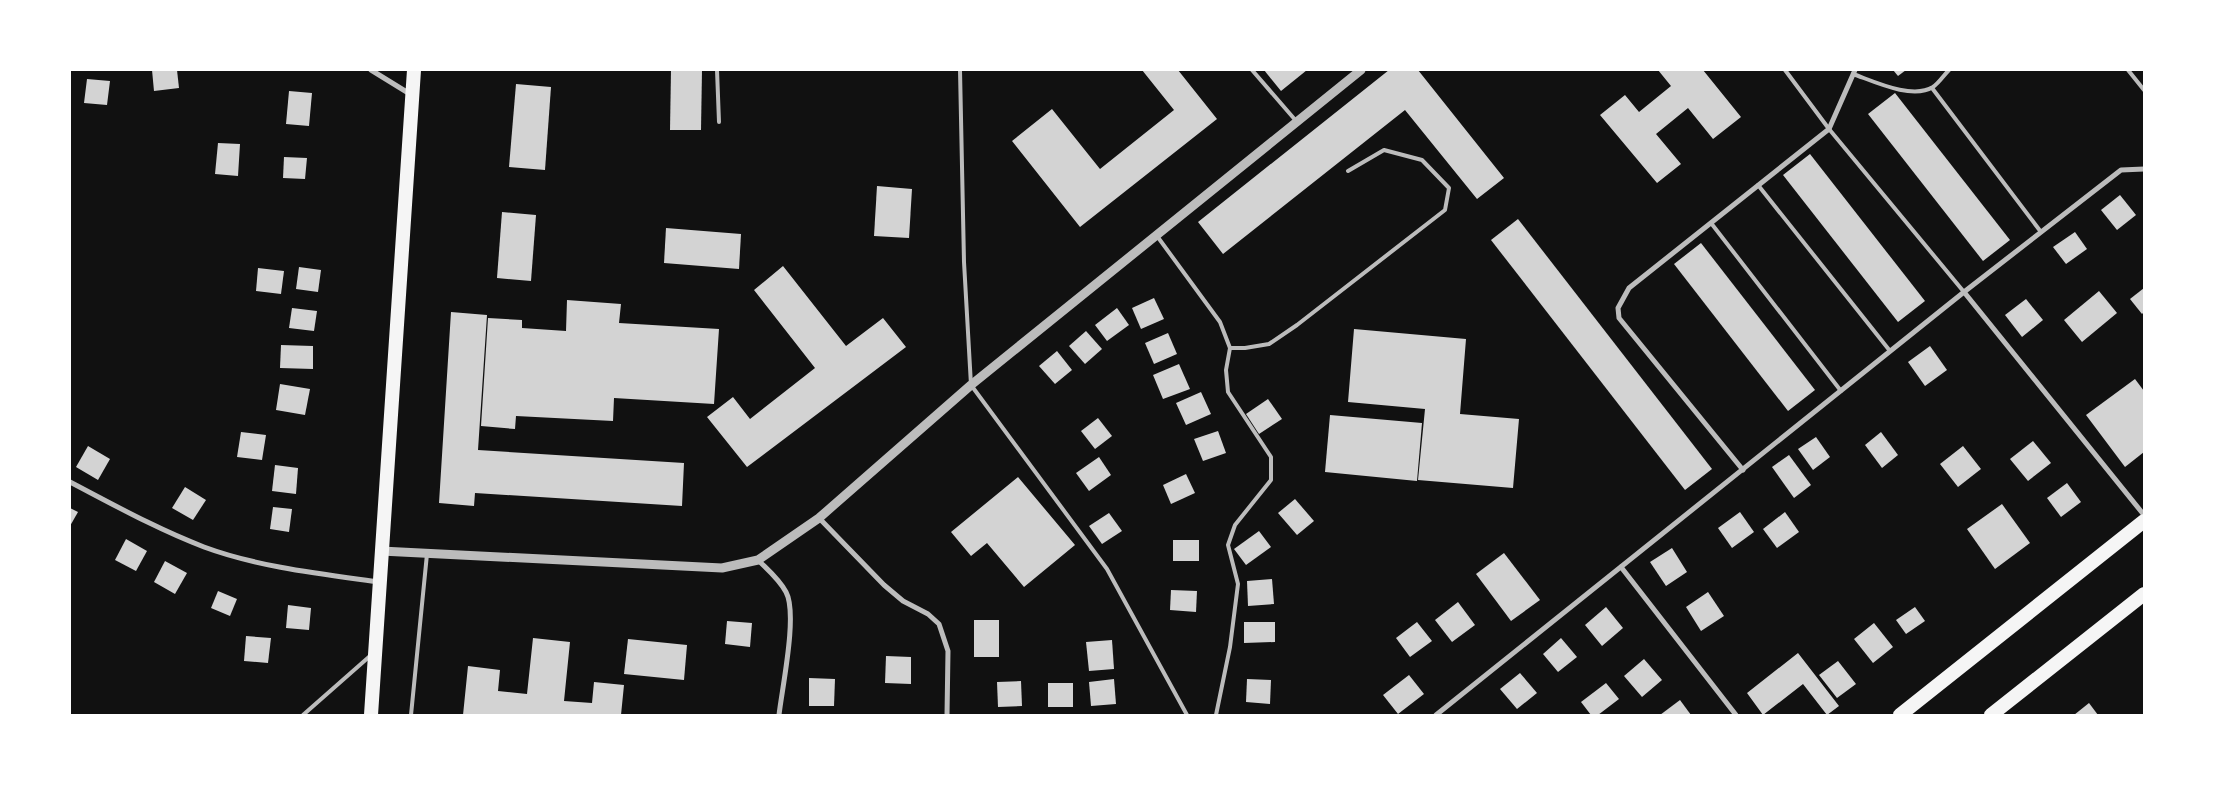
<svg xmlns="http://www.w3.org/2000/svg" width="2214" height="785" viewBox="0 0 2214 785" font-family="'Noto Sans',sans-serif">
	<rect width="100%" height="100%" fill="#111"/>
	<!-- building -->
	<g fill="#d3d3d3">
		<path d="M 152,70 L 177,70 L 179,88 L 154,91 Z"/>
		<path d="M 671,70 L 702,70 L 701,130 L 670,130 Z"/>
		<path d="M 1142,70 L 1178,70 L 1217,119 L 1080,227 L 1012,141 L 1052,109 L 1100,169 L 1174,110 Z"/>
		<path d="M 1264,70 L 1307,70 L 1281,91 Z"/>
		<path d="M 1389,70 L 1418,70 L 1504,178 L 1477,199 L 1405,110 L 1223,254 L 1198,222 Z"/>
		<path d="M 1658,70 L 1703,70 L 1741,117 L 1713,139 L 1688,108 L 1656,134 L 1681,164 L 1657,183 L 1600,115 L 1625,95 L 1639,112 L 1671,86 Z"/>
		<path d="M 1893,70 L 1906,70 L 1898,76 Z"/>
		<path d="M 87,79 L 110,81 L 107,105 L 84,103 Z"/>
		<path d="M 516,84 L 551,87 L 545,170 L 509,167 Z"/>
		<path d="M 289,91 L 312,93 L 309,126 L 286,124 Z"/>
		<path d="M 1895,93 L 2010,240 L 1983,261 L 1868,114 Z"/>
		<path d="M 218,143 L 240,144 L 238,176 L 215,174 Z"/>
		<path d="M 1810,154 L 1925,301 L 1898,322 L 1783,175 Z"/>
		<path d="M 284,157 L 307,158 L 305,179 L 283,178 Z"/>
		<path d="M 877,186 L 912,189 L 909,238 L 874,236 Z"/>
		<path d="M 2120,195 L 2136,215 L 2117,230 L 2101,210 Z"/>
		<path d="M 502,212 L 536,215 L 531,281 L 497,278 Z"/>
		<path d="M 1518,219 L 1712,469 L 1685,490 L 1491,240 Z"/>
		<path d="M 666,228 L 741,234 L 739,269 L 664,263 Z"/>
		<path d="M 2075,232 L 2087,249 L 2066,264 L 2053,247 Z"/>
		<path d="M 1701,243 L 1815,390 L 1788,411 L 1674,264 Z"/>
		<path d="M 783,266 L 846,346 L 883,318 L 906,347 L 747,467 L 707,417 L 733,397 L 750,419 L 815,368 L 754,290 Z"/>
		<path d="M 299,267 L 321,270 L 318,292 L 296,289 Z"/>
		<path d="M 258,268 L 284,271 L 281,294 L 256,291 Z"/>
		<path d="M 2144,288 L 2144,312 L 2142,314 L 2130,299 Z"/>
		<path d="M 2099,291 L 2117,313 L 2082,342 L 2064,320 Z"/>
		<path d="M 1154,298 L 1164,319 L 1141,329 L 1132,308 Z"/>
		<path d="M 2026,299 L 2043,320 L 2022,337 L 2005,315 Z"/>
		<path d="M 567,300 L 621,304 L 619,323 L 719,329 L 714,404 L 614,398 L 613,421 L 516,416 L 515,429 L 481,426 L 488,318 L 522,320 L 522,328 L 566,331 Z"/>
		<path d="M 292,308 L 317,311 L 314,331 L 289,328 Z"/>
		<path d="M 1117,308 L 1129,325 L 1107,341 L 1095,325 Z"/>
		<path d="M 451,312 L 487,315 L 478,450 L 684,463 L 682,506 L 475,493 L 474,506 L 439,503 Z"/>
		<path d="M 1354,329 L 1466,339 L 1460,414 L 1519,419 L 1513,488 L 1418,480 L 1425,409 L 1348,402 Z"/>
		<path d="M 1086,331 L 1102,349 L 1085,364 L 1069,346 Z"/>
		<path d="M 1168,333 L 1177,354 L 1154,364 L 1145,343 Z"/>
		<path d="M 281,345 L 313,346 L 313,369 L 280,368 Z"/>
		<path d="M 1930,346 L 1947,370 L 1925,386 L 1908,362 Z"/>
		<path d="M 1057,351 L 1072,370 L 1055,384 L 1039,366 Z"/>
		<path d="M 1179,364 L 1190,389 L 1163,399 L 1153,375 Z"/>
		<path d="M 2135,379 L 2144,391 L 2144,452 L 2125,467 L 2086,415 Z"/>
		<path d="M 280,384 L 310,389 L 305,415 L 276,410 Z"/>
		<path d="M 1201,392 L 1211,414 L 1186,425 L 1176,403 Z"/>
		<path d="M 1268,399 L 1282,419 L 1259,434 L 1246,414 Z"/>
		<path d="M 1330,415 L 1422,423 L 1417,481 L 1325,472 Z"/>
		<path d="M 1098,418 L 1112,436 L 1095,449 L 1081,431 Z"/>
		<path d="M 1218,431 L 1226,453 L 1203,461 L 1194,439 Z"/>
		<path d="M 241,432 L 266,435 L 262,460 L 237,457 Z"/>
		<path d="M 1881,432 L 1898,455 L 1882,468 L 1865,445 Z"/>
		<path d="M 1816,437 L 1830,457 L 1813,470 L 1798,449 Z"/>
		<path d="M 2033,441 L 2051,463 L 2028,481 L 2010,459 Z"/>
		<path d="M 88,446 L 110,459 L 98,480 L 76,467 Z"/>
		<path d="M 1963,446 L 1981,469 L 1958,487 L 1940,464 Z"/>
		<path d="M 1789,455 L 1811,485 L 1794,498 L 1772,467 Z"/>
		<path d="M 1099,457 L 1111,475 L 1089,491 L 1076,473 Z"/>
		<path d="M 275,465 L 298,468 L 296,494 L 272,491 Z"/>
		<path d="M 1186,474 L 1195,493 L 1171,504 L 1163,485 Z"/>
		<path d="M 1018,477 L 1075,545 L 1024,587 L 987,543 L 971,556 L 951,532 Z"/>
		<path d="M 2067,483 L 2081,502 L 2061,517 L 2047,498 Z"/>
		<path d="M 185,487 L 206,500 L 193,520 L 172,508 Z"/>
		<path d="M 1295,499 L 1314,521 L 1297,535 L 1278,513 Z"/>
		<path d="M 2002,504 L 2030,543 L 1995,569 L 1967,529 Z"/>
		<path d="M 273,507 L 292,509 L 289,532 L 270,529 Z"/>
		<path d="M 70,508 L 78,512 L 70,526 Z"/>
		<path d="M 1740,512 L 1754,532 L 1732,548 L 1718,528 Z"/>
		<path d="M 1785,512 L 1799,532 L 1777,548 L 1763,529 Z"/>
		<path d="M 1109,513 L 1122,531 L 1102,544 L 1089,526 Z"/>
		<path d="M 1259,531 L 1271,547 L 1246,565 L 1234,549 Z"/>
		<path d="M 126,539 L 147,551 L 136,571 L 115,560 Z"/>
		<rect x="1173" y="540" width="26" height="21"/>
		<path d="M 1672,548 L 1687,572 L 1666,586 L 1650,562 Z"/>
		<path d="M 1504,553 L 1540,600 L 1511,621 L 1476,574 Z"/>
		<path d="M 165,561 L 187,573 L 175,594 L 154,582 Z"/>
		<path d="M 1272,579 L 1274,604 L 1248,606 L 1247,581 Z"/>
		<path d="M 1171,590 L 1197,591 L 1196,612 L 1170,610 Z"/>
		<path d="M 218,591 L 237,599 L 230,616 L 211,608 Z"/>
		<path d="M 1708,592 L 1724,616 L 1701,631 L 1686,607 Z"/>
		<path d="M 1458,602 L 1475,625 L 1452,642 L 1435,620 Z"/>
		<path d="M 288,605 L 311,608 L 309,630 L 286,628 Z"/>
		<path d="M 1606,607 L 1623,628 L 1602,646 L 1585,625 Z"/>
		<path d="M 1915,607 L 1925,621 L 1906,634 L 1896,620 Z"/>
		<rect x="974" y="620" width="25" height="37"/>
		<path d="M 727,621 L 752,623 L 750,647 L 725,644 Z"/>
		<path d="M 1244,622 L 1275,622 L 1275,642 L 1244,643 Z"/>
		<path d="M 1417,622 L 1432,641 L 1410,657 L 1396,638 Z"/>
		<path d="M 1874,623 L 1893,647 L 1873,663 L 1854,639 Z"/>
		<path d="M 246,636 L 271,638 L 268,663 L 244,661 Z"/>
		<path d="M 533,638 L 570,642 L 564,701 L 592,703 L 594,682 L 624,685 L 621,715 L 463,715 L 468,666 L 500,670 L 498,691 L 527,694 Z"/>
		<path d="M 1561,638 L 1577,657 L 1558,672 L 1543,654 Z"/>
		<path d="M 628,639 L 687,645 L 684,680 L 624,674 Z"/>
		<path d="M 1112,640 L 1114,669 L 1089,671 L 1086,642 Z"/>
		<path d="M 1798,653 L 1839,706 L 1827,715 L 1803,684 L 1763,715 L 1747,693 Z"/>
		<path d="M 886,656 L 911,657 L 911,684 L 885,683 Z"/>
		<path d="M 1644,659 L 1662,680 L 1642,697 L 1624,676 Z"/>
		<path d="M 1838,661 L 1856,684 L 1837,698 L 1819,675 Z"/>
		<path d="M 1520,673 L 1537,693 L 1517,709 L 1500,689 Z"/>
		<path d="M 1409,675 L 1424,694 L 1398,714 L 1383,695 Z"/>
		<path d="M 809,678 L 835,679 L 834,706 L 809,706 Z"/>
		<path d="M 1114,679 L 1116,704 L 1091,706 L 1089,682 Z"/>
		<path d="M 1247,679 L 1271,680 L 1270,704 L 1246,702 Z"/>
		<path d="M 1021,681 L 1022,706 L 998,707 L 997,682 Z"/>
		<rect x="1048" y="683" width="25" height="24"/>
		<path d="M 1606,683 L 1619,699 L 1598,715 L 1591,715 L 1581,702 Z"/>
		<path d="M 1680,700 L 1691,715 L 1660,715 Z"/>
		<path d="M 2089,703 L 2098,715 L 2074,715 Z"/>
	</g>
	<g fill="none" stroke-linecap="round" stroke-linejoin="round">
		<!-- service -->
		<g stroke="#bcbcbc" stroke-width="4">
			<path d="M 717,70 L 719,122"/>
			<path d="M 960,70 L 964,262 L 971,385 L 1107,569 L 1187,715"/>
			<path d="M 1252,70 L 1297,122"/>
			<path d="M 1785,70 L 1829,129 L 1964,292"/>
			<path d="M 2128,70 L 2144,90"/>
			<path d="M 1853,74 C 1873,81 1912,100 1933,87 C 1939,83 1944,75 1949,70"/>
			<path d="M 1932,88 L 2041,232"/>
			<path d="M 1758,185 L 1890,351"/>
			<path d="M 1711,223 L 1841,391"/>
			<path d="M 1157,236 L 1220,322 L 1230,348 L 1226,370 L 1228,392 L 1271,457 L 1271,480 L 1235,525 L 1228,545 L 1238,584 L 1230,647 L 1216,715"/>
			<path d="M 1230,348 L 1245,348 L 1269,344 L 1297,325 L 1445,210 L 1449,188 L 1422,160 L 1384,150 L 1348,171"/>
			<path d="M 303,715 L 370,656"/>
			<path d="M 411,715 L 427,554"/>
		</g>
		<!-- minor -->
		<g stroke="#bcbcbc" stroke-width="5">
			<path d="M 371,70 L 410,94"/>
			<path d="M 1964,292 L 2144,515"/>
			<path d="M 1743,470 L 1619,318 L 1618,308 L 1629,288 L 1829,129 L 1855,70"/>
			<path d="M 70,482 C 114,505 157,529 204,547 C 258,567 321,574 379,582"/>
			<path d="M 819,518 L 884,585 L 903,601 L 928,614 L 939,624 L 948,651 L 947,715"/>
			<path d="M 758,560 C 768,570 779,579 786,592 C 798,614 782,688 779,715"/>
			<path d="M 1621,567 L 1736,715"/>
			<path d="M 1436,715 L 1964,292 L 2121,170 L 2144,169"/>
		</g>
		<!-- tertiary -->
		<path stroke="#bcbcbc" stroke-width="9" d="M 381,551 L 722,568 L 758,560 L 819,518 L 971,385 L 1361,70"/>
		<!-- trunk -->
		<g stroke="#f5f5f5" stroke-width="14">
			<path d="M 371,715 L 414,70"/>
			<path d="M 1900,715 L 2144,521"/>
			<path d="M 1991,715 L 2144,594"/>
		</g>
	</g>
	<!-- border -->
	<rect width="2214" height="785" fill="none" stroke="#ffffff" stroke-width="142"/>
</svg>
